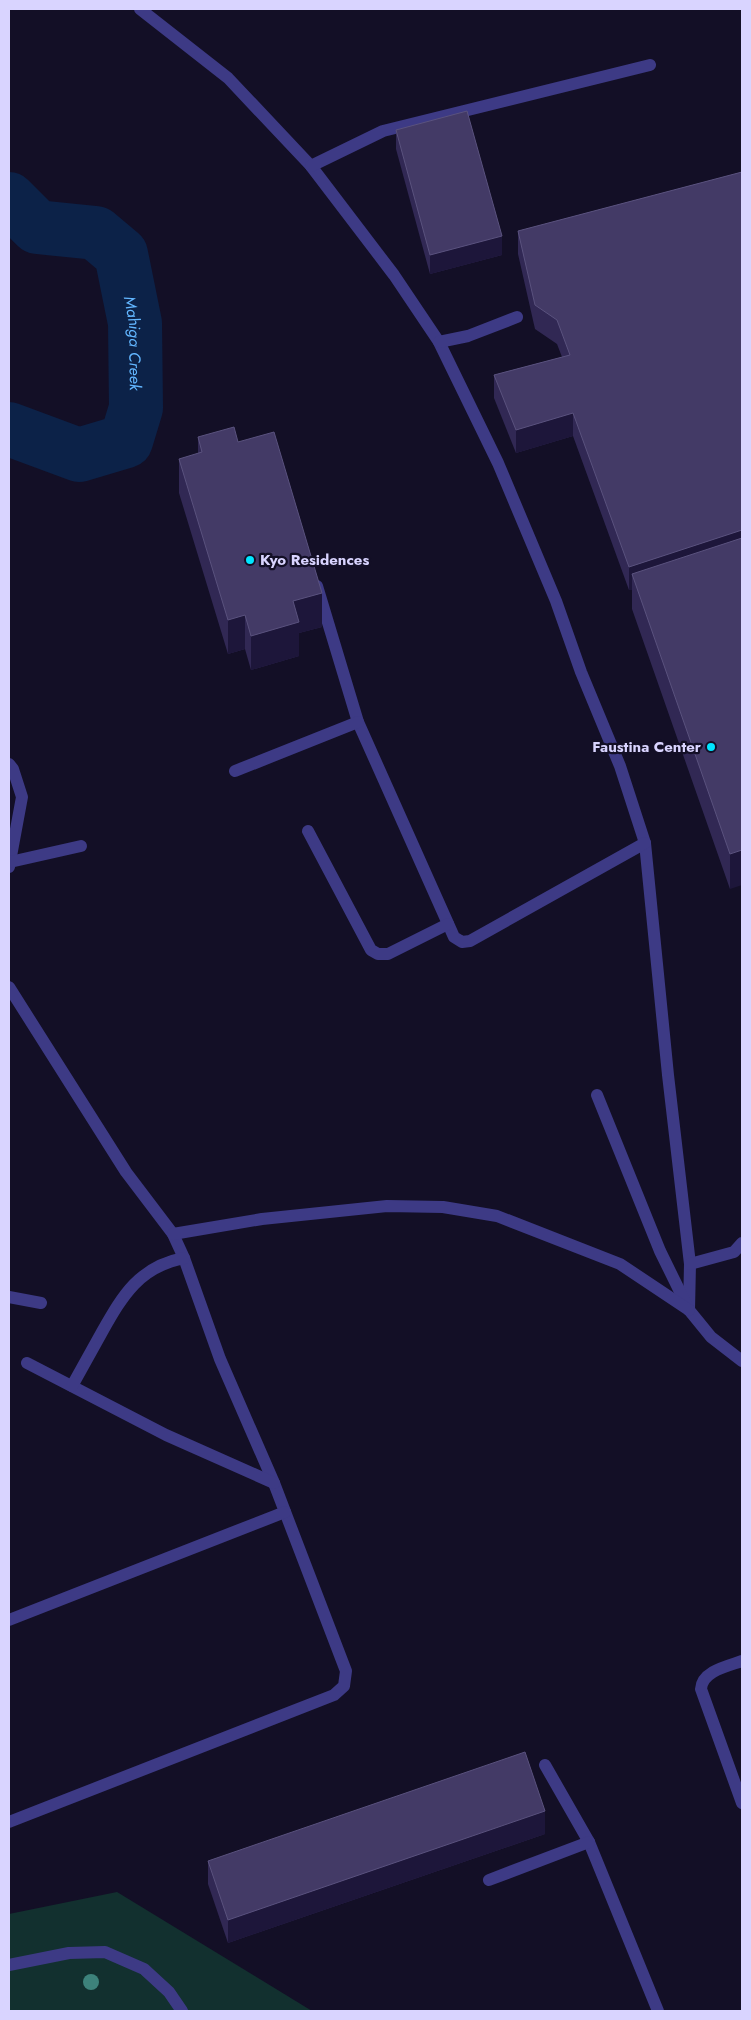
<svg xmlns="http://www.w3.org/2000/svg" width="751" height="2020" font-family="Jost,sans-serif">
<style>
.green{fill:#12302f}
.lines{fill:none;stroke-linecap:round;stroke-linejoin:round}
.river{stroke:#0c2248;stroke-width:54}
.minor{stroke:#3d3a85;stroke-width:12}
.tree{fill:#3d827b}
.wall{fill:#312854}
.shaded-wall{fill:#1d163a}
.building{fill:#433a66;stroke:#5a527e}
.poi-dot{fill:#00e5ff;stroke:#130f26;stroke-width:2}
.labels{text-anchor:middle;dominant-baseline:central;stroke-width:4.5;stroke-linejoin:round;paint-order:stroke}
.poi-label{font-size:15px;font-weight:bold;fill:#d9d4ff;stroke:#130f26;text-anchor:start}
.water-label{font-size:16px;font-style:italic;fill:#62b6ff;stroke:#130f26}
</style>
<rect width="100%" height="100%" fill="#130f26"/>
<polygon class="green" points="117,1892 312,2011 9,2011 9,1914"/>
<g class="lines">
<path class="river" id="s1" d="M9 199 37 227 96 233 121 254 135 323 136 408 126 441 79 455 9 429"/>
<g class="minor">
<polyline points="140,9 228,78 311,166 394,275 439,342 498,463 556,601 581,672 620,766 645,843 668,1075 690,1264 689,1310"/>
<polyline points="311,166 383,131 650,65"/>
<polyline points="439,342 468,336 517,317"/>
<polyline points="317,586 358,722 454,937 462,942 470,941 645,843"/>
<polyline points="9,764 13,769 22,797 9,867"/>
<polyline points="235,771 358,722"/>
<polyline points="308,831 371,950 378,954 388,954 448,924"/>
<polyline points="10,862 81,846"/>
<polyline points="9,987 126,1172 173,1234 184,1258 220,1359 274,1483 346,1671 344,1686 334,1695 9,1822"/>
<polyline points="597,1095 660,1251 689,1310 711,1337 742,1361"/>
<polyline points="173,1234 262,1219 387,1206 443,1207 497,1216 620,1264 689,1310"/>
<polyline points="690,1264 734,1252 742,1243"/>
<polyline points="9,1297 41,1303"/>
<polyline points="27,1363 166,1435 274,1483"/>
<path d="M72 1386C82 1368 92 1350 102 1332 123 1295 139 1267 184 1258"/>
<polyline points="9,1620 285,1512"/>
<path d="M742 1661C728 1666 702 1671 701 1689L742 1803"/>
<polyline points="545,1765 589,1842 658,2011"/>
<polyline points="489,1880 589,1842"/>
<polyline points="9,1965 69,1953 105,1952 144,1969 169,1992 182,2011"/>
</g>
</g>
<circle class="tree" cx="91" cy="1982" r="8"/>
<g class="wall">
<polygon points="396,130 502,255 430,274 396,149"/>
<polygon points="742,172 730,889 632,609 632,590 629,590 573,436 516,453 494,398 494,375 562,357 557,344 535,329 518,254 518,231"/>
<polygon points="198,437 238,442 322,627 299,633 299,656 251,670 245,649 228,654 179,493 179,459 198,454"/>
<polygon points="545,1834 228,1943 208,1884 208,1861"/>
</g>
<g class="shaded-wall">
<polygon points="502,236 502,255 430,274 430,255"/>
<polygon points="573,413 573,436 516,453 516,430"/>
<polygon points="742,530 742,553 632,574 632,590 629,590 629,567"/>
<polygon points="322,593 322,627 299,633 299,656 251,670 251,636 293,601"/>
<polygon points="245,615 245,649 228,654 228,620"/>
<polygon points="742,850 742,885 730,889 730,854"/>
<polygon points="545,1811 545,1834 228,1943 228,1920"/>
</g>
<g class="building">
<polygon points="467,111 502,236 430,255 396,130"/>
<polygon points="742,172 742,530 629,567 573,413 516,430 494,375 570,355 557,320 535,305 518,231"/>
<polygon points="234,427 238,442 274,432 322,593 293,601 299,622 251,636 245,615 228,620 179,459 202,452 198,437"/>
<polygon points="742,538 742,850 730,854 632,574"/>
<polygon points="525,1752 545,1811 228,1920 208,1861"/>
</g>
<g class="poi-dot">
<circle cx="250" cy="560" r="5"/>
<circle cx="711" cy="747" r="5"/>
</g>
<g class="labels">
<g class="poi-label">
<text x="260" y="560">Kyo Residences</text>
<text x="701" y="747" text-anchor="end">Faustina Center</text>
</g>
<g class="water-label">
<text stroke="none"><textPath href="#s1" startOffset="222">Mahiga Creek</textPath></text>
</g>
</g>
<rect width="751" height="2020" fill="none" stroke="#d9d4ff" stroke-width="20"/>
</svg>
